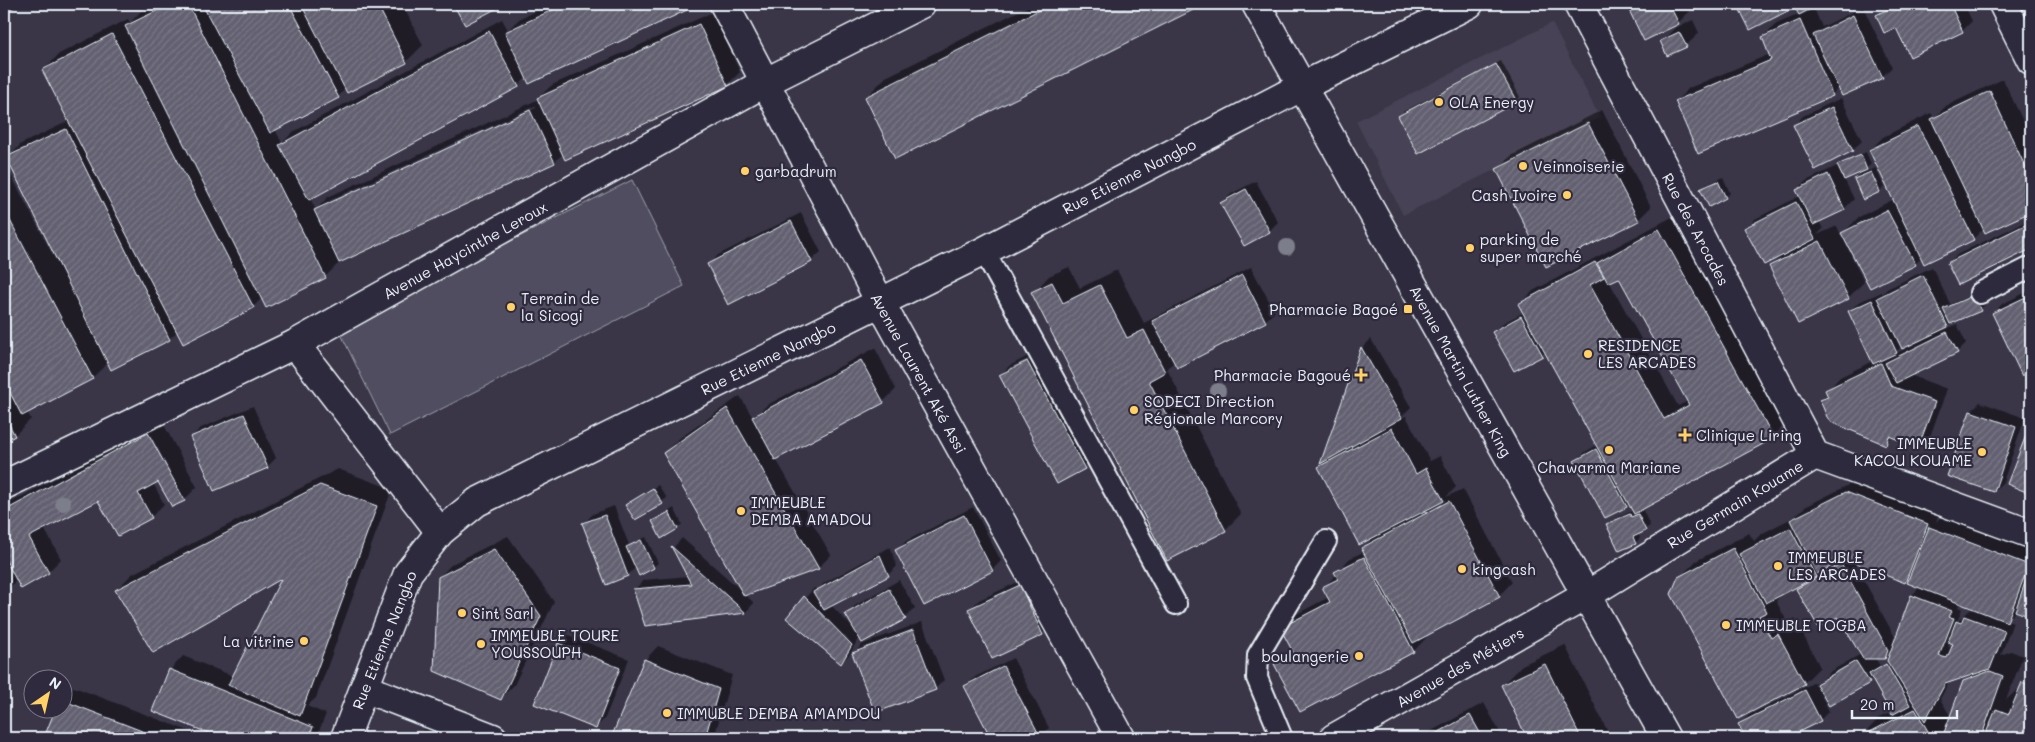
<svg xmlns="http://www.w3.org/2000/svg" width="2035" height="742" font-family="Mali,sans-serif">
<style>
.built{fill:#464354}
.pitch{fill:#504e5f;stroke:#9ca0ac}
.shadow{fill:#0007;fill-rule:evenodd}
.building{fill:url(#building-hatch);stroke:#e8f1f8}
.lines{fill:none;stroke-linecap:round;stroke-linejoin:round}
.lane-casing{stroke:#e8f1f8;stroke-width:24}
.street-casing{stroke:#e8f1f8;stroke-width:31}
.secondary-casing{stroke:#e8f1f8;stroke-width:31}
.lane{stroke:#2f2a3d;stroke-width:20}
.street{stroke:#2f2a3d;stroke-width:28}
.secondary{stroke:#2f2a3d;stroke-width:28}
.tree{fill:#7d7e8b}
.poi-dot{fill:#ffd166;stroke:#2f2a3d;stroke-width:2}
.labels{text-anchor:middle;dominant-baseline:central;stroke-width:4.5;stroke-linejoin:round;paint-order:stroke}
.poi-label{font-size:15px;fill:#e8f1f8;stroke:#2f2a3d;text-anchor:start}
.street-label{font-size:15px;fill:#e8f1f8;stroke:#2f2a3d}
</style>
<defs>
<pattern id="building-hatch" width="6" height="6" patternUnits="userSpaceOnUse" patternTransform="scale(1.25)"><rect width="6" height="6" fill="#636171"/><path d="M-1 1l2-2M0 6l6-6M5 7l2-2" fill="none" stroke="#797886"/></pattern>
</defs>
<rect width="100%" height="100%" fill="#3a3648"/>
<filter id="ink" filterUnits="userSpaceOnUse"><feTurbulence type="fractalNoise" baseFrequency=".02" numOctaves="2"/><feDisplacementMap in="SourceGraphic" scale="10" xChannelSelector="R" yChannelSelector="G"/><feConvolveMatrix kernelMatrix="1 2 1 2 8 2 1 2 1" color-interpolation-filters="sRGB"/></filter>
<g filter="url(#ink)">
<polygon class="built" points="1552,23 1600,118 1403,215 1356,121"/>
<polygon class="pitch" points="632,180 684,286 390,435 338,328"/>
<g class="shadow">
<path d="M156 4H402L423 45 406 62 347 91 346 88 338 97 275 129 282 143 293 132 502 19 508 30 519 19 552 4H692L686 9 527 77 518 86 310 198 316 210 328 197 539 99 538 98 552 85 713 12 740 72 727 85 564 153 554 162 342 260 325 277 262 298 253 307 178 331 169 339 109 362 92 378 27 412 31 419 15 435 4 441V162L64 276 66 275 8 158 21 144 69 121 43 71 59 54 128 19 130 23 142 10ZM535 106 536 108 329 204V201Z"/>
<polygon points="1033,4 1203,4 896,157 866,97 886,77"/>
<polygon points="1628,4 1688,4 1691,10 1678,23 1645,39"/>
<polygon points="1738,4 1818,4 1813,6 1822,27 1863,7 1892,67 1882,77 1839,87 1832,95 1676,101 1689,88 1770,54 1763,37 1776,24 1800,14 1795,5 1750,28"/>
<polygon points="1886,4 1964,4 1972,21 1963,30 1911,55 1897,26 1877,16 1887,6"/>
<polygon points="1693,20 1699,33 1686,46 1662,41 1675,28"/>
<polygon points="1501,61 1520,97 1516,101 1400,116 1404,111"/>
<polygon points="2003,79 2031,138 2031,210 1985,231 1984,228 1973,239 1922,257 1915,264 1846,239 1844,240 1864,282 1848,298 1771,266 1782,255 1746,228 1755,219 1800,196 1797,190 1806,181 1866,152 1871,164 1866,169 1844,179 1854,199 1844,209 1819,221 1823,229 1817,235 1837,226 1841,235 1859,217 1894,199 1870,150 1883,137 1931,113 1934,118 1946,106"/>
<polygon points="1841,98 1862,141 1853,150 1815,168 1794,126 1803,116"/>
<polygon points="1602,110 1651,207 1638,220 1498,169 1511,156"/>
<polygon points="1876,168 1884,187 1880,191 1864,198 1856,179 1860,174"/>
<polygon points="1723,177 1730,193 1726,197 1709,205 1702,189 1706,185"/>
<polygon points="1256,181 1278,222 1269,231 1222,203 1231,194"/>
<polygon points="801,213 821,252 811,261 709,265 718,255"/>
<path d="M1672 217 1786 423 1773 437 1642 508 1650 526 1638 533 1640 538 1635 543 1608 525 1612 520 1634 510 1630 503 1606 517 1576 461 1585 452 1597 445 1546 351 1542 355 1494 332 1503 323 1524 312 1520 304 1533 291ZM1619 276 1688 401 1678 406 1609 281Z"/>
<polygon points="2031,219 2031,248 1958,283 1948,263 1958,254"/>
<polygon points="1069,267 1080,288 1117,270 1144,323 1251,267 1275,312 1265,321 1175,361 1167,369 1241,514 1225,530 1033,293 1049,276"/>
<path d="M1932 267 1950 304 1979 292 1985 305 1980 309 1951 323 1944 330 1957 324 1966 343 1957 352 1910 375 1947 389 1931 434 1918 447 1893 436 1886 443 1821 400 1828 393 1827 391 1840 377 1873 361 1849 311 1859 302 1882 292V294L1887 289ZM1922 338 1923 340 1893 355 1902 346Z"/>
<polygon points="2031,290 2031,370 2022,374 1993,314 2002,304"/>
<polygon points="1371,339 1411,407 1400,418 1406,416 1430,461 1440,456 1456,487 1446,497 1463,489 1512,582 1499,596 1425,635 1427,637 1414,651 1300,710 1276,665 1293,649 1281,628 1295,615 1329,597 1324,588 1349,559 1365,551 1363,548 1376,535 1319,467 1327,459 1322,461 1363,347"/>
<polygon points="875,348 896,389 883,402 776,459 831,555 818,568 745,594 754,603 746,612 646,625 635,589 644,580 689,576 674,547 682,538 743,592 664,453 677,440 740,396 753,418 767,405"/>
<path d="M1036 352 1093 458 1084 468 1000 376 1009 366ZM1032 357 1033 359 1009 371V368Z"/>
<polygon points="1980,402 2025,418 2003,482 1994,491 1971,411"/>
<polygon points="253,406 276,458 267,467 191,437 201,428"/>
<polygon points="162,421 197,487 184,500 159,480 153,483 164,504 151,517 99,499 44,528 61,559 48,572 17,580 4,592 4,506 145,430 167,471 170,471 147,429"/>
<polygon points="2031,426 2031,493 2008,483"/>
<polygon points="338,469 392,489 316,698 307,706 326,714 316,738 224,738 154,710 170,670 183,656 233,676 284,576 116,590 132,574"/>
<path d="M1860 479 1940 511 1936 522 1946 511 2031 544V616L2017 610 2007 620 2013 622 2001 655 2011 651 2023 656 2006 700 2017 690 2020 691 2023 683 2031 675V738H1846L1862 730 1864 734 1879 718 1892 712 1873 678 1869 682 1820 693 1829 711 1820 720 1784 738H1747L1740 724 1749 715 1815 682 1816 686 1831 671 1861 654 1839 615 1797 589 1804 583 1782 594 1776 601 1788 623 1795 619 1820 667 1804 683 1680 577 1696 561 1749 533 1754 541 1761 534 1794 517 1805 507ZM1854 562 1904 581 1912 573 1920 587 1912 595 1896 639ZM1960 602 1973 607 1957 622 1962 609 1958 607ZM1950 641 1954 643 1952 648 1948 647ZM1892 650 1889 662 1881 667 1875 658 1885 657ZM1973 674 1964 682 1951 717 1940 699 1950 681Z"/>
<polygon points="658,485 667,498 635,519 627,505"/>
<polygon points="614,506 629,545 646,537 658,563 653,567 636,567 628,575 583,524 593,514"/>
<polygon points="973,507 1001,561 992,570 897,551 906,541"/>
<polygon points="674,508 682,524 678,528 653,521"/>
<polygon points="508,536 554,602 514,685 501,698 439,577 452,564"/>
<polygon points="890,547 897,566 888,575 831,605 853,628 846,614 856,605 899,580 915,608 905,618 862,642 859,637 850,654 841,663 788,618 814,588 817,590 824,583"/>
<polygon points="1029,577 1052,625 1042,634 970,609 979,600"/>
<polygon points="922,622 944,680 935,689 854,653 863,644"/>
<polygon points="568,635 629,659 605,718 596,728 559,644"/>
<polygon points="1565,645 1611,738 1529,738 1502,685 1522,665"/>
<polygon points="658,646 732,675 714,738 613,738 645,660"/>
<polygon points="1013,658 1049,728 1038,738 992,738 965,687 975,677"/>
<polygon points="74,687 207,738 57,738 47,734 57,710 62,710 62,698"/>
<polygon points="4,698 9,700 4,713"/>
<polygon points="1484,703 1503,738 1418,738"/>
<polygon points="440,723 481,738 422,738 433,734 432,732 416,738 410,738 416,733"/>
<polygon points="1820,731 1824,738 1805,738"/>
</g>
<g class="building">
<polygon points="4,4 20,4 4,12"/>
<polygon points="171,4 188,4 326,278 266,308 125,26"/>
<polygon points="202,4 289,4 339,98 270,133"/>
<polygon points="301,4 377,4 407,63 347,93"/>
<polygon points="453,4 505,4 465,25"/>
<polygon points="565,4 684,4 687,10 529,84 505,32"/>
<polygon points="1051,4 1205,4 895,159 865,97"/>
<polygon points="1626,4 1669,4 1679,24 1644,41"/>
<polygon points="1737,4 1789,4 1792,9 1750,30"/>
<polygon points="1793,4 1821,4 1799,15"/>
<polygon points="1885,4 1950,4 1963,32 1910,57 1896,28 1884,33 1876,15 1888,9"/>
<polygon points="1853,15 1883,78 1842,96 1813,35"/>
<polygon points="1800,20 1833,96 1698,154 1675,101 1771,60 1762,37"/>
<polygon points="699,24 728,86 565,160 537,98"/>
<polygon points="489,31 519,87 309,200 279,145"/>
<polygon points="1679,32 1687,47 1667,56 1660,41"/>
<polygon points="112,34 254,308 183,344 42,70"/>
<polygon points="1496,64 1517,102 1418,154 1398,116"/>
<polygon points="1990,91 2031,179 2031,212 1985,233 1931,119"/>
<polygon points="1832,107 1853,151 1815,170 1793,125"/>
<polygon points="530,110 555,163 339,263 314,210"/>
<polygon points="1588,123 1639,221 1546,267 1496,169"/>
<polygon points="1918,126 1974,240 1924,264 1869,150"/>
<polygon points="66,129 170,340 111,370 6,157"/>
<polygon points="1861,155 1867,170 1844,180 1837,165"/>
<polygon points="1871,172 1880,192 1863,200 1854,179"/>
<polygon points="1828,174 1845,210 1813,225 1796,190"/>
<polygon points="1718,181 1726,198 1709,207 1700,189"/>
<polygon points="1246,189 1270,232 1244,246 1220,203"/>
<polygon points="1796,202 1815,239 1764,265 1744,228"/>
<polygon points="4,209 93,379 22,416 4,381"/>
<polygon points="1887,210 1916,265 1870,288 1841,233"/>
<polygon points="791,221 812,262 728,305 707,264"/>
<polygon points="2031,222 2031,249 1958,285 1947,263"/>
<polygon points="1659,229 1774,438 1634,514 1518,304 1595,262 1604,277 1590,285 1664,419 1689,405 1619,278 1608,283 1597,263"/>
<polygon points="1820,241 1849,299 1798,324 1769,266"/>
<polygon points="1242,275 1266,322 1177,368 1152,321"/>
<polygon points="1923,275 1948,327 1902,349 1877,298"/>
<polygon points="1052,282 1063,303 1100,285 1127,338 1144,330 1165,372 1149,381 1226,531 1167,561 1031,292"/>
<polygon points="1974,295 1981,311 1950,324 1943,309"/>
<polygon points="2030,295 2031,371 2022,376 1992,313"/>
<polygon points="1872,300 1897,353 1873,364 1848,311"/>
<polygon points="1521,316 1543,356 1514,371 1492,332"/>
<polygon points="1947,332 1958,353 1896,383 1885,363"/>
<polygon points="1361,347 1402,418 1320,464"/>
<polygon points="861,360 884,403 775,460 752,417"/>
<polygon points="1027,361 1085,469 1057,484 999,375"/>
<polygon points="1881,363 1891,386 1935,402 1918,448 1889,436 1886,445 1831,422 1827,417 1820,400 1828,397 1825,390"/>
<polygon points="727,408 819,569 744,596 663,453"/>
<polygon points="1970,411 2016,427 1994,492 1947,476"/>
<polygon points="4,414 15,436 4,442"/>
<polygon points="244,414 268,468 214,491 190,437"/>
<polygon points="2030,425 2031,425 2031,494 2007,484"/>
<polygon points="1392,428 1416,474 1426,468 1444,501 1359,545 1318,467"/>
<polygon points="148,433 185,501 172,507 158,482 138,493 152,518 118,536 98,501 29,537 49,573 21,589 4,557 4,511"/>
<polygon points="1596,449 1627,507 1605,518 1574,461"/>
<polygon points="320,485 377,506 300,716 228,685 281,579 153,653 115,590"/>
<polygon points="653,488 663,504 635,520 625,505"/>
<polygon points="1846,492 1928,524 1905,583 1845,559 1817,574 1790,520"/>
<polygon points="1449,501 1500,597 1413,643 1361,548"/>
<polygon points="669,512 678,529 661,539 652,521"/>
<polygon points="1630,514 1631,517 1638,514 1646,531 1633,537 1636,544 1619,551 1606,524"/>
<polygon points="605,515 628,576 606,585 582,523"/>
<polygon points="964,515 993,571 924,606 895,550"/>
<polygon points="1929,527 2029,565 2007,622 1907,583"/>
<polygon points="1790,528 1816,577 1766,603 1739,554"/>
<polygon points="641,540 654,568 639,576 626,547"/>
<polygon points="671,546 746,613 645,626 633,589 691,584"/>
<polygon points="1733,548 1767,612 1759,616 1771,638 1778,634 1805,684 1738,719 1671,594 1678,577"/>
<polygon points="494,549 541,616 501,700 434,671 438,577"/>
<polygon points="880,555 889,576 824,610 813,592"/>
<polygon points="1364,557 1414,652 1300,712 1274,664 1294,654 1280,628 1330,602 1322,587 1338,579 1334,572"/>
<polygon points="1841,564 1888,650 1885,659 1863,659 1838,617 1819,628 1796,589"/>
<polygon points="2027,577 2031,579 2031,617 2015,611"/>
<polygon points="1020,585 1043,635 992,659 968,609"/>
<polygon points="889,589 906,619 862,643 845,614"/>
<polygon points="1911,595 1952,611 1949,617 1954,618 1939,656 1947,658 1953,644 1948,642 1956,621 1961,623 1964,616 2005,631 1990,669 1945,684 1925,721 1887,661"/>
<polygon points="804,596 852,645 841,664 786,618"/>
<polygon points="913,630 936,690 875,713 852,653"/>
<polygon points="558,643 620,668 596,729 534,704"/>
<polygon points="644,659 719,689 705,738 611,738"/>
<polygon points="1856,661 1870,683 1829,706 1816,684"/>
<polygon points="1545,664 1581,738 1527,738 1501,685"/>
<polygon points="1886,664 1910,705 1892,715 1869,674"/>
<polygon points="1003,666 1041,738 991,738 964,686"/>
<polygon points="169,669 313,727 309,738 221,738 152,711"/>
<polygon points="1990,671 2003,676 1981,738 1942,738 1963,681"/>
<polygon points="2022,682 2031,686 2031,738 1984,738 1996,709 2009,714"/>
<polygon points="1805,690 1821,721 1786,738 1746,738 1738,724"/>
<polygon points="62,700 160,738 53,738 45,735 55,710 62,710"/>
<polygon points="1915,709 1932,738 1858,738"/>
<polygon points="1470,715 1483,738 1428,738"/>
</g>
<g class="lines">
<g class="lane-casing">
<g id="lane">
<polyline points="984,251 1176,604"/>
<polyline points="1980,293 2031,267"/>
<polyline points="1282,738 1257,678 1258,655 1326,541"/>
</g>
</g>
<g class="street-casing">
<g id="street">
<polyline points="1578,4 1815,455 2031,534"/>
<polyline points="2003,4 2031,60"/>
<polyline points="295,344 440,532"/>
<polyline points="4,485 295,344 764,83 921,4"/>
<polyline points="364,688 493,738"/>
<polyline points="345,738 408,573 440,532 477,502 984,251 1303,86"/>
</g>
</g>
<g class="secondary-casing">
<g id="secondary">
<polyline points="724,4 880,302 1121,738"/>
<polyline points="1256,4 1666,738"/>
<polyline points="1303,86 1469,4"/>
<polyline points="1334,738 1587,595 1815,455"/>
</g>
</g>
<use href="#lane" class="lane"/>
<use href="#street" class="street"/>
<use href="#secondary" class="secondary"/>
</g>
<g class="tree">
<circle cx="1287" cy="247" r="8"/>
<circle cx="1218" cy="391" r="8"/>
<circle cx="63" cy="503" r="8"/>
</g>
</g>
<g class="poi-dot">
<circle cx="1439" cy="102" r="5"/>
<circle cx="1523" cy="166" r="5"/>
<circle cx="745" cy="171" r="5"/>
<circle cx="1567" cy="195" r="5"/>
<circle cx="1470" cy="248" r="5"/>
<circle cx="511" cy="307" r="5"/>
<rect x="1403" y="304" width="10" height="10" rx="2.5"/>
<circle cx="1588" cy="354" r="5"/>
<path d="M1358.5 367.5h5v5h5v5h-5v5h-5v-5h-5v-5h5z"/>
<circle cx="1134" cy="410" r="5"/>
<path d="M1682.5 427.5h5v5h5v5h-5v5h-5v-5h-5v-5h5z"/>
<circle cx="1609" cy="450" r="5"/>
<circle cx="1982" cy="452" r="5"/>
<circle cx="741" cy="511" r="5"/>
<circle cx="1778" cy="566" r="5"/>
<circle cx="1462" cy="569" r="5"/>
<circle cx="462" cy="613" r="5"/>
<circle cx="1726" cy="625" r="5"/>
<circle cx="304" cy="641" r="5"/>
<circle cx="481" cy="644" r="5"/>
<circle cx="1359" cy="656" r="5"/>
<circle cx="667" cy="713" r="5"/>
</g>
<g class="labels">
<g class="poi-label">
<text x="1449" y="102">OLA Energy</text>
<text x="1533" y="166">Veinnoiserie</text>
<text x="755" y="171">garbadrum</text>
<text x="1557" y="195" text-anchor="end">Cash Ivoire</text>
<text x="1480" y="239">parking de<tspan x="1480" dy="17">super marché</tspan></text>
<text x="521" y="298">Terrain de<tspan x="521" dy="17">la Sicogi</tspan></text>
<text x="1398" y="309" text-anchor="end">Pharmacie Bagoé</text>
<text x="1598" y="345">RESIDENCE<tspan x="1598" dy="17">LES ARCADES</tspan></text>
<text x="1351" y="375" text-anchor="end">Pharmacie Bagoué</text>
<text x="1144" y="401">SODECI Direction<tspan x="1144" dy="17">Régionale Marcory</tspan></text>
<text x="1696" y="435">Clinique Liring</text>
<text x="1972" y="443" text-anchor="end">IMMEUBLE<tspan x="1972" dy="17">KACOU KOUAME</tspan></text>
<text x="1609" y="467" text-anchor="middle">Chawarma Mariane</text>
<text x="751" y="502">IMMEUBLE<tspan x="751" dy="17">DEMBA AMADOU</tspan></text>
<text x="1788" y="557">IMMEUBLE<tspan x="1788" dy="17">LES ARCADES</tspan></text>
<text x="1472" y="569">kingcash</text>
<text x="472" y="613">Sint Sarl</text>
<text x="1736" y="625">IMMEUBLE TOGBA</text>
<text x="491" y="635">IMMEUBLE TOURE<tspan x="491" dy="17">YOUSSOUPH</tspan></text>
<text x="294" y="641" text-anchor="end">La vitrine</text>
<text x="1349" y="656" text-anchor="end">boulangerie</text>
<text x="677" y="713">IMMUBLE DEMBA AMAMDOU</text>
</g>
<g class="street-label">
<text transform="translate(1129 176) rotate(-27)">Rue Etienne Nangbo</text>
<text transform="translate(1696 229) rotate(62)">Rue des Arcades</text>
<text transform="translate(465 250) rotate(-29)">Avenue Haycinthe Leroux</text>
<text transform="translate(768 358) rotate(-26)">Rue Etienne Nangbo</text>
<text transform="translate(1461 371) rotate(61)">Avenue Martin Luther King</text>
<text transform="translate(919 373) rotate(61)">Avenue Laurent Aké Assi</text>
<text transform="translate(1735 504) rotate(-31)">Rue Germain Kouame</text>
<text transform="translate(384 640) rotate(-68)">Rue Etienne Nangbo</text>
<text transform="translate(1460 667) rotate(-30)">Avenue des Métiers</text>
</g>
</g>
<rect width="2035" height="742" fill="none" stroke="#2f2a3d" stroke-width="20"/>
<rect x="10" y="10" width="2015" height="722" fill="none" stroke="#e8f1f8" stroke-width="2" filter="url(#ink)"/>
<g transform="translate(48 694) rotate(34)"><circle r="24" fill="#2f2a3d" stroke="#797a88"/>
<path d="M0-4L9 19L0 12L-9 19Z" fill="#ffd166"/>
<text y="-8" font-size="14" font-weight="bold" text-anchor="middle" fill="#e8f1f8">N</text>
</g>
<path d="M1852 710v8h105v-8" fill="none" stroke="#e8f1f8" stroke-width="2.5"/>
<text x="1860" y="710" font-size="15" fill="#e8f1f8" stroke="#2f2a3d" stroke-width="4" paint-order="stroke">20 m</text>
</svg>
